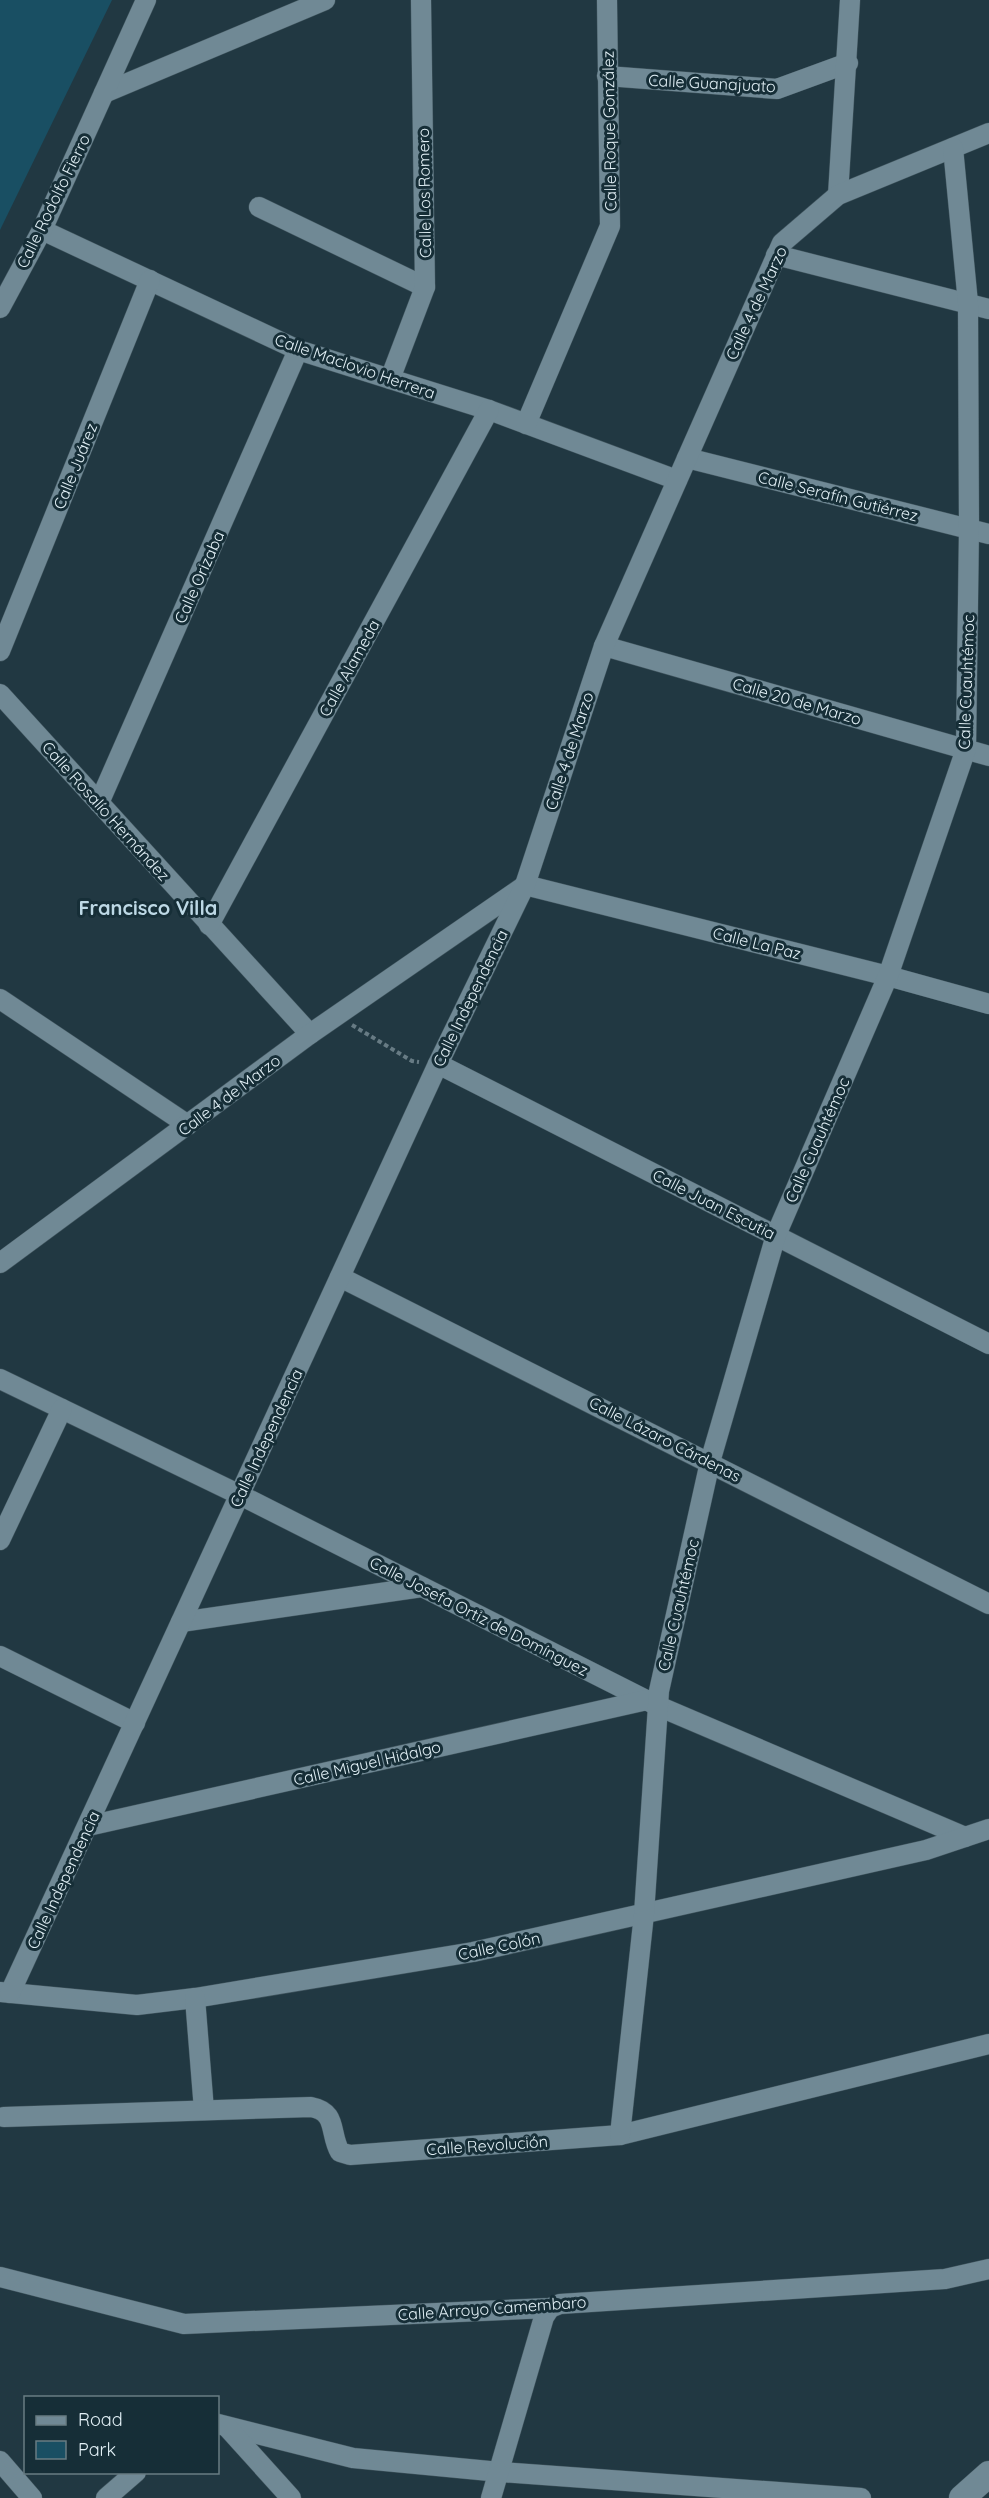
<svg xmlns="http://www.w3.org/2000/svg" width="989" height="2498" font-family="Quicksand,sans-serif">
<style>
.green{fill:#194f63}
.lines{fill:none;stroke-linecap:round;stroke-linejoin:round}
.minor-casing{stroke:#40555e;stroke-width:21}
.tertiary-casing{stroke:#40555e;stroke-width:27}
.path{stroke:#677b84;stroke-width:4;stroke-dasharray:4.5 3;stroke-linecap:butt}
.minor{stroke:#708995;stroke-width:20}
.tertiary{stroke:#708995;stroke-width:26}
.labels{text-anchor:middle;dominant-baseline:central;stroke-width:6;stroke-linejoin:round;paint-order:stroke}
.street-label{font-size:16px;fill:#e2f0f6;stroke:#162e37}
.quarter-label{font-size:20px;font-weight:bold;fill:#bdd8e5;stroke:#162e37}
</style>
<rect width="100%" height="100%" fill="#213842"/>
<polygon class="green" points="0,0 112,0 0,230"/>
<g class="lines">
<g class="minor-casing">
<g id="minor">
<polyline points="607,76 777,89 848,63"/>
<polyline points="104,93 325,0"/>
<polyline points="838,195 850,0"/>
<polyline points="259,207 425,287"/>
<polyline points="42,230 298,350 489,410 677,480"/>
<polyline points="776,255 989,309"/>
<polyline points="0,308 42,230 146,0"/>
<polyline points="390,379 425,287 421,0"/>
<polyline points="526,424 610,226 607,0"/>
<polyline points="687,458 989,534"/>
<polyline points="604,646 989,756"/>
<polyline points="0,651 150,280"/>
<polyline points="0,694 310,1034"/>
<polyline points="99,803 298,350"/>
<polyline points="525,885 888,976 989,1004"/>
<polyline points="209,925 489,410"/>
<polyline points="0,999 188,1125"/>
<polyline points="438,1064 989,1344"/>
<polyline points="0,1263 310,1034 523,887"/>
<polyline points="340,1277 989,1604"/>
<polyline points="0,1379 240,1495 658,1706 965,1837"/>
<polyline points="0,1540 62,1409"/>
<polyline points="181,1622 422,1587"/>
<polyline points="0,1656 135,1723"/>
<polyline points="88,1826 647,1700"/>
<polyline points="0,1992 137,2005 195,1998 473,1952 926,1850 989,1829"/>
<polyline points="10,1993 438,1064 525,885 604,646 782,243 838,195 989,133"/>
<polyline points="195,1998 204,2110"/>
<path d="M4 2117 311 2107C338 2112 329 2133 340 2152L350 2155 620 2135 989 2044"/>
<polyline points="620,2135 644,1914 659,1691 710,1462 776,1235 888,976 966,749 969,529 968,303 953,148"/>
<polyline points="0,2277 184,2324 550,2308 560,2304 945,2279 989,2269"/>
<polyline points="218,2424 353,2458 500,2472 861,2498"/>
<polyline points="227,2427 291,2498"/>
<polyline points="0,2461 32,2498"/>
<polyline points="106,2498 136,2472"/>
<polyline points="491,2498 544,2317 550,2308"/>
</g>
</g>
<g class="tertiary-casing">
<polyline id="tertiary" points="962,2498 989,2474"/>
</g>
<polyline class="path" points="352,1025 412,1061 419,1062"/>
<use href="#minor" class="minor"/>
<use href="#tertiary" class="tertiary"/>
</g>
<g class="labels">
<g class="street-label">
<text transform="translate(712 83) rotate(3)">Calle Guanajuato</text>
<text transform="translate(609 131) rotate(-91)">Calle Roque González</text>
<text transform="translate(424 193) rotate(-91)">Calle Los Romero</text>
<text transform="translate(53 201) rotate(-64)">Calle Rodolfo Fierro</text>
<text transform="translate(756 303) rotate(-65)">Calle 4 de Marzo</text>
<text transform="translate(355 366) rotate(19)">Calle Maclovio Herrera</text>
<text transform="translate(75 466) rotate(-68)">Calle Juárez</text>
<text transform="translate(838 496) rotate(14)">Calle Serafín Gutiérrez</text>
<text transform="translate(199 577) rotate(-66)">Calle Orizaba</text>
<text transform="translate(349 668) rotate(-61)">Calle Alameda</text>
<text transform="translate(966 682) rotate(-88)">Calle Cuauhtémoc</text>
<text transform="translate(797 701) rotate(16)">Calle 20 de Marzo</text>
<text transform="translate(569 751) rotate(-72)">Calle 4 de Marzo</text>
<text transform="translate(106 811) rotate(48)">Calle Rosalío Hernández</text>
<text transform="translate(757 943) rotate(14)">Calle La Paz</text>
<text transform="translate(470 998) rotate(-64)">Calle Independencia</text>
<text transform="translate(229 1095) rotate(-37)">Calle 4 de Marzo</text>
<text transform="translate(817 1140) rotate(-66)">Calle Cuauhtémoc</text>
<text transform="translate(714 1204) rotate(27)">Calle Juan Escutia</text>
<text transform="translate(266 1438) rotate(-65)">Calle Independencia</text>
<text transform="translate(665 1439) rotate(27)">Calle Lázaro Cárdenas</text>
<text transform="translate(678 1605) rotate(-77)">Calle Cuauhtémoc</text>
<text transform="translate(479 1616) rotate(27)">Calle Josefa Ortiz de Domínguez</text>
<text transform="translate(367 1763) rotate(-13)">Calle Miguel Hidalgo</text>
<text transform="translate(63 1880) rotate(-65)">Calle Independencia</text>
<text transform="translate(499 1946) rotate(-12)">Calle Colón</text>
<text transform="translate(487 2145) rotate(-4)">Calle Revolución</text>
<text transform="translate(492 2308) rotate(-4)">Calle Arroyo Camembaro</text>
</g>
<g class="quarter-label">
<text x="148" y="907">Francisco Villa</text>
</g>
</g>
<rect x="24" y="2396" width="195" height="78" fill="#162e37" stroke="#687c83" stroke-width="1.5"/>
<rect x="36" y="2416" width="30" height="9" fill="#708995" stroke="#687c83" stroke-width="1.5"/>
<text x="78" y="2426" font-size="18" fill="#e2f0f6">Road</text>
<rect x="36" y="2441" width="30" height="18" fill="#194f63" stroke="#687c83" stroke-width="1.5"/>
<text x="78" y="2456" font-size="18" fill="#e2f0f6">Park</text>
</svg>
